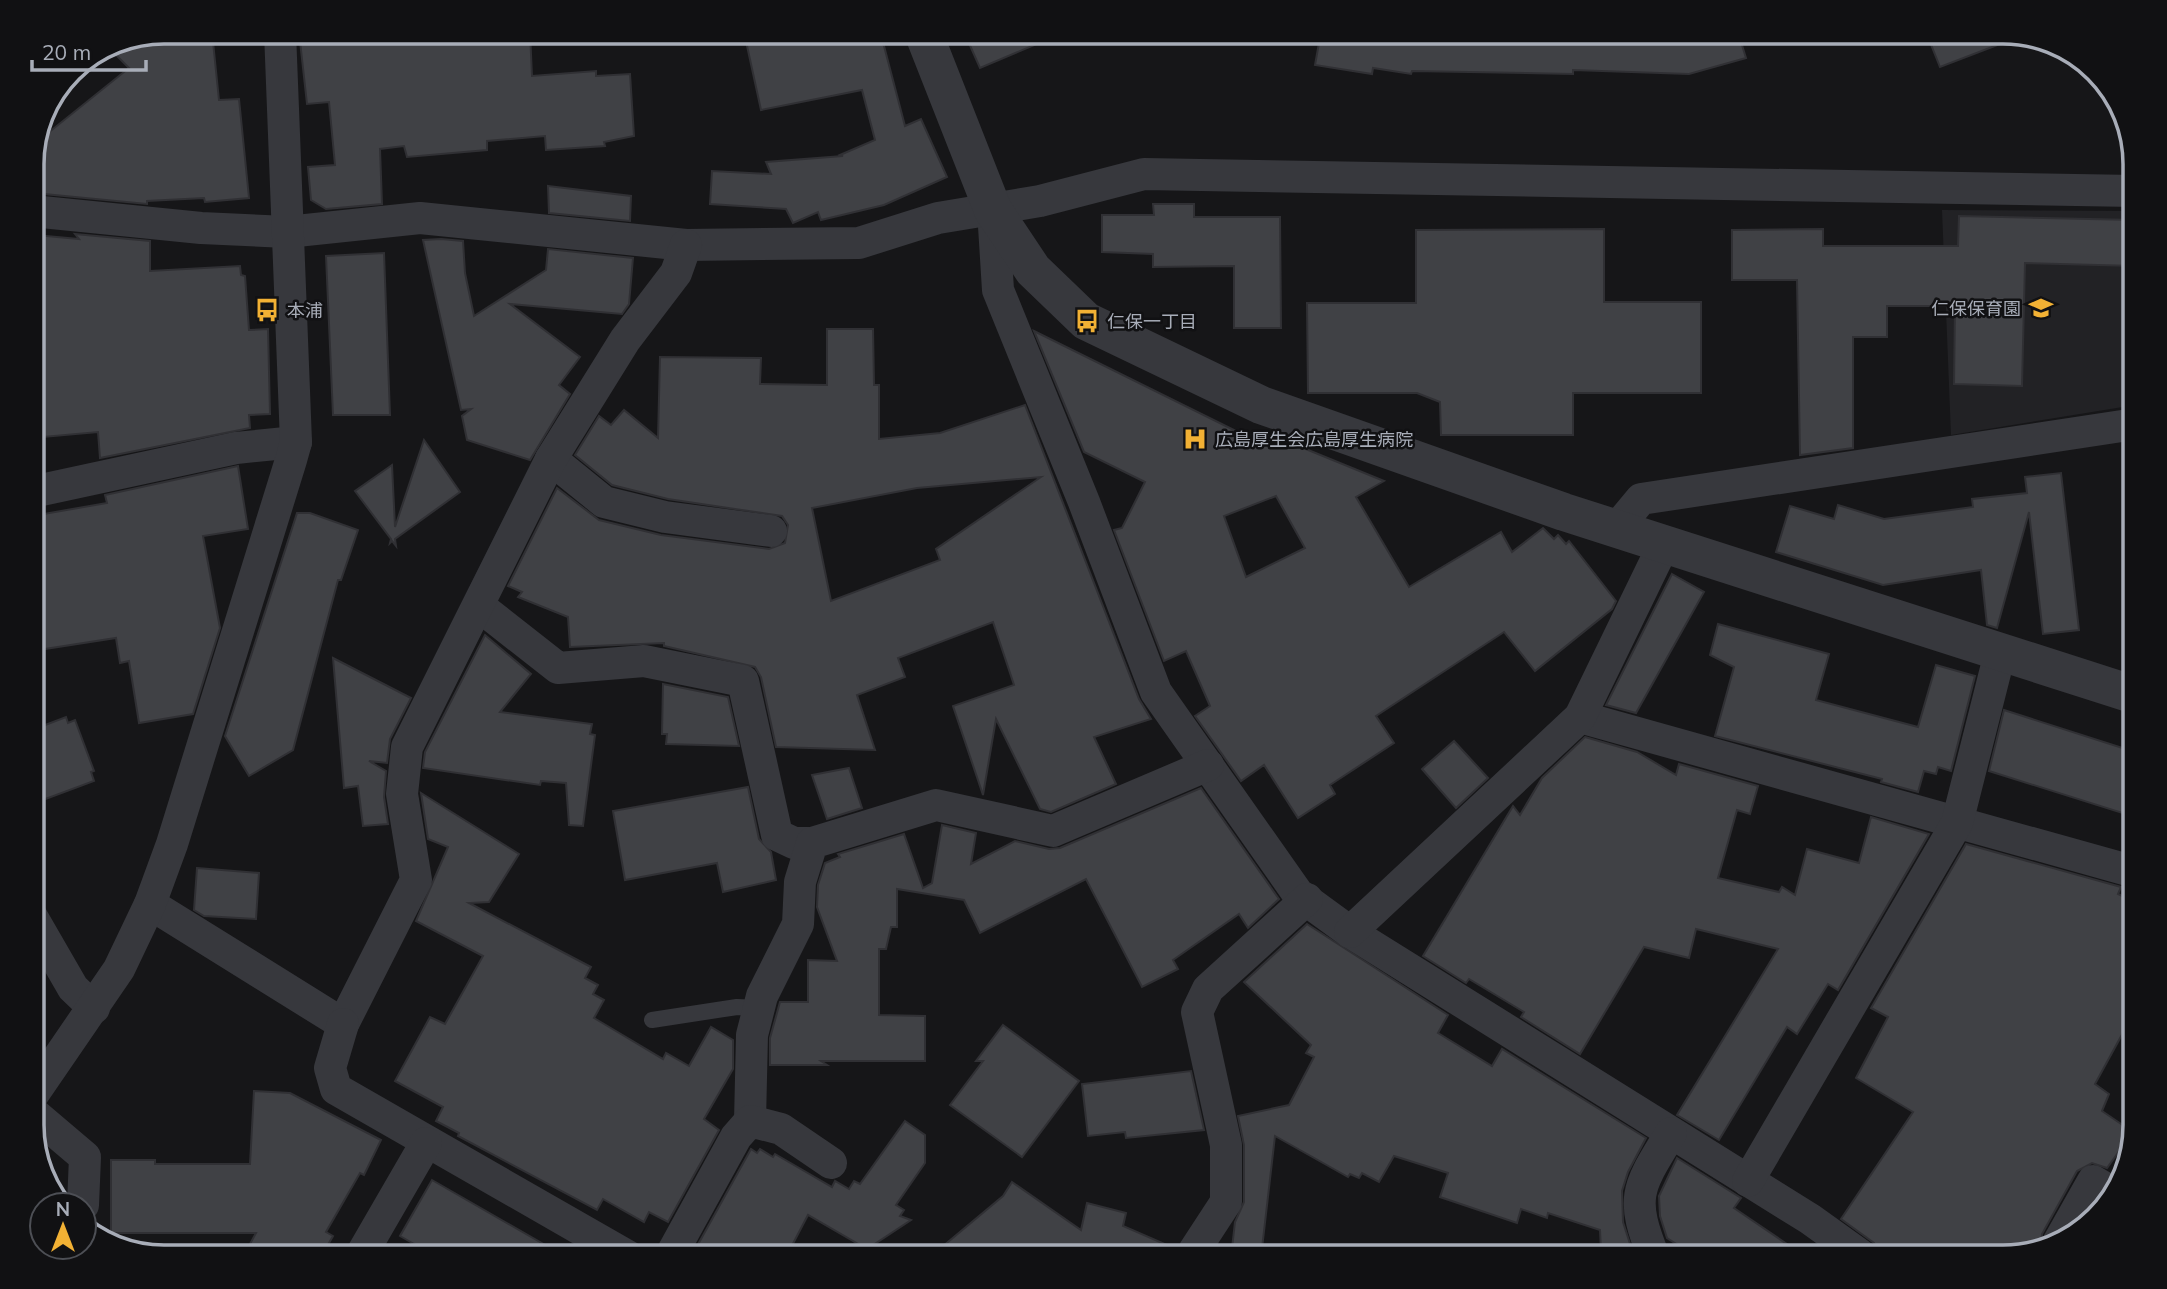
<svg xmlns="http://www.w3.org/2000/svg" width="2167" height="1289" font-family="Mulish,'Noto Sans JP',sans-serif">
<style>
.built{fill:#222225}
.building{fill:#404145;stroke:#303034;stroke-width:2;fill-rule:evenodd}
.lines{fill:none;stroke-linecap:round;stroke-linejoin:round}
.service{stroke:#37383d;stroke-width:16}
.minor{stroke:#37383d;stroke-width:32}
.tertiary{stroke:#37383d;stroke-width:38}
.labels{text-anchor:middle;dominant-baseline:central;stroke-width:5;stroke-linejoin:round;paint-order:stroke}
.poi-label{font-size:18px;fill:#a8adb8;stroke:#111113;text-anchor:start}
.rim{fill:none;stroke:#a8adb8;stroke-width:3.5}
</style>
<rect width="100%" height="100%" fill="#161618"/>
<polygon class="built" points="1942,210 2135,211 2135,405 1951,435"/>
<g class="building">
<polygon points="164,32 212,32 219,100 239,99 249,198 205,202 204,198 147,201 147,204 44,194 32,178 32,156 38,141 129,68 107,46 114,41"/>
<polygon points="299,32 530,32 532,76 596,71 596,76 630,74 634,136 604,142 605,146 546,150 545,136 487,141 487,150 407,157 404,146 380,149 382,204 326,209 311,200 308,167 335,165 329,102 307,104"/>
<polygon points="744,32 870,32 876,35 884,46 905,126 921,119 947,177 884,205 821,220 818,212 793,223 786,209 710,204 712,171 771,174 766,162 843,156 840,155 875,140 862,90 761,110"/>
<polygon points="964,32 1065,32 980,68"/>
<polygon points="1321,32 1404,32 1442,37 1442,32 1670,37 1668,32 1738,32 1746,58 1689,74 1573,70 1573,74 1412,71 1411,74 1373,68 1372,74 1315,65"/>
<polygon points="1926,32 2003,32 2021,36 1940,67"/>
<polygon points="548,186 631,196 630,221 549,213"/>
<polygon points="1153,204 1194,204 1194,217 1280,217 1281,328 1234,328 1234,266 1153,267 1153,254 1102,252 1102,215 1154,215"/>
<polygon points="1959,216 2135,220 2135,266 2025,263 2022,386 1954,384 1955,306 1887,306 1887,337 1853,337 1853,448 1800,455 1797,280 1732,280 1732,230 1823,229 1823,246 1958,246"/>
<polygon points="1604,229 1604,302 1701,302 1701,393 1573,393 1573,435 1441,435 1440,402 1417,393 1308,393 1307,303 1416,303 1416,230"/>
<polygon points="75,234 150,241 150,271 240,266 241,275 245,276 249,330 268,329 270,414 249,415 250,428 100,458 98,432 32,438 32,297 36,235 79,239"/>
<polygon points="441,239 463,241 465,273 474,316 546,270 548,249 633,258 629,304 622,314 510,304 580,357 559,385 570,394 530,460 467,440 462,416 471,409 461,410 423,240"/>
<polygon points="384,253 390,415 333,415 326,256"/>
<path d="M827 329H873L874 385H879V439L940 433 1025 405 1139 699 1151 719 1094 737 1116 784 1051 812 1040 809 996 719 983 795 953 706 1014 685 993 622 898 658 905 677 857 695 875 750 776 747 761 677 755 667 664 646V643L570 647 568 617 518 597 522 592 508 586 557 488 599 520 661 535 769 549 785 543 788 525 782 516 668 499 612 485 575 455 599 416 611 425 624 410 658 438 660 357 761 358 760 384 827 385ZM1041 477 936 549 940 560 831 601 812 508 917 488Z"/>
<path d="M1034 331 1256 441 1264 432 1384 481 1356 497 1409 587 1501 532 1512 552 1543 528 1554 539 1558 535 1566 544 1569 541 1616 601 1612 609 1535 671 1504 632 1376 716 1394 743 1330 785 1335 794 1298 818 1264 765 1241 781 1195 716 1210 706 1186 651 1164 661 1114 530 1122 528 1145 482 1084 452ZM1276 496 1305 548 1246 577 1224 516Z"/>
<polygon points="424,440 460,492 395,539 396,546 392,541 390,543 391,539 355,491 392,465 395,527"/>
<polygon points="238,466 248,529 203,536 220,628 193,714 139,723 129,661 120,663 116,638 32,651 32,516 107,503 105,495"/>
<polygon points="2061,473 2079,630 2043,634 2029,512 1997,628 1987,625 1981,570 1883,585 1776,552 1790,506 1834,519 1838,505 1884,519 1973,507 1972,499 2027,493 2025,477"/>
<polygon points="297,513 310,513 358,530 341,580 338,580 293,750 249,776 225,736"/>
<polygon points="1672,574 1704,592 1636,713 1606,705"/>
<polygon points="1718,624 1829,654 1816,700 1918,727 1936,665 1975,676 1951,771 1938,767 1936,774 1924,771 1918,792 1881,782 1882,779 1715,736 1734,667 1710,655"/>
<polygon points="485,635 531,674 500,712 592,724 590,734 595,735 583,826 569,825 566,783 541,781 540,785 423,768 425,752"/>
<polygon points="333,658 411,698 390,739 387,763 369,761 386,771 384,797 388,824 363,826 358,786 344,788"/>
<polygon points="663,684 728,697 739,746 666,744 667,734 662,734"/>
<polygon points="2004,710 2135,752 2135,817 1989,771"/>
<polygon points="66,717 68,723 75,720 94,771 91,772 94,781 32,804 32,730"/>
<polygon points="1585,737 1637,752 1676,775 1679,764 1758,786 1750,814 1737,810 1718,878 1779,892 1782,887 1795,895 1807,849 1859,863 1871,817 1929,834 1838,990 1828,984 1797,1034 1787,1027 1719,1140 1677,1115 1778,949 1696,929 1689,958 1644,947 1580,1054 1521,1017 1524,1012 1469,979 1466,983 1423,956 1513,806 1520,815 1542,778"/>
<polygon points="1454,741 1488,778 1456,808 1422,769"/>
<polygon points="849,768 862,808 827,819 812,775"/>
<polygon points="748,787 759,839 771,852 776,880 723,892 717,863 625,880 613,811"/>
<polygon points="1201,788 1279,899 1248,928 1239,914 1173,960 1178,969 1142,987 1086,879 980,933 964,900 897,889 897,927 891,927 886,949 879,949 879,1015 925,1016 925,1061 821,1061 827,1065 770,1065 770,1038 780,1002 808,1002 808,960 837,961 817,907 818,885 825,863 840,857 838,854 904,834 923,888 932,883 942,825 976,833 971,864 1015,841 1049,849 1060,848"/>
<polygon points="421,793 519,854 489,902 469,903 591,967 585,978 598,985 593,994 604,1000 594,1018 663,1059 666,1053 689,1066 711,1027 733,1040 733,1069 704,1119 719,1130 668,1222 649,1212 644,1222 603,1199 597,1210 458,1136 459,1133 436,1121 443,1107 395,1081 430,1017 445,1024 483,956 416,921 448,847 428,839"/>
<polygon points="1966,844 2121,887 2118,894 2135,902 2135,1038 2124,1031 2095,1084 2109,1094 2102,1111 2127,1128 2125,1131 2130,1136 2107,1168 2092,1163 2077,1171 2042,1234 2041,1247 2004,1257 1881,1257 1874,1243 1841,1219 1913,1112 1856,1078 1888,1017 1871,1008"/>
<polygon points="197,868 259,873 256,919 204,916 194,910"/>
<polygon points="1307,924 1448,1015 1438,1033 1492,1066 1502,1049 1646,1138 1628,1172 1622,1191 1623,1222 1632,1250 1601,1251 1600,1230 1548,1213 1547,1218 1521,1209 1517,1223 1440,1197 1448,1173 1394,1156 1379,1182 1362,1173 1359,1178 1350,1174 1348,1177 1275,1136 1261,1257 1231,1257 1235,1222 1244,1202 1244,1145 1238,1116 1289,1105 1314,1057 1306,1053 1311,1045 1244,982"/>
<polygon points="1003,1025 1079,1081 1022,1157 950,1105 983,1061 976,1061"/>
<polygon points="1191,1071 1204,1130 1126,1138 1125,1132 1088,1136 1082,1084"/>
<polygon points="254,1091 290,1093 381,1140 364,1175 360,1173 326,1232 333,1236 321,1257 243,1257 256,1233 111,1233 111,1160 155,1160 155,1164 250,1164"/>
<polygon points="905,1121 925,1135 925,1163 896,1205 904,1210 900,1216 911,1220 867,1249 808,1215 786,1257 691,1257 751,1149 757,1153 760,1149 773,1157 775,1154 832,1187 835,1181 849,1189 854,1181 860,1184"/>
<polygon points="1677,1158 1741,1198 1734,1208 1806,1257 1697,1257 1667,1238 1660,1216 1659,1196"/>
<polygon points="432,1180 566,1257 437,1257 400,1236"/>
<polygon points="1012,1182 1081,1230 1087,1203 1126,1213 1123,1226 1176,1249 1177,1257 930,1257 1003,1196"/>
</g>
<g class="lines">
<polyline class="service" points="652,1020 737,1007 759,1008"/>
<g class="minor">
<polyline points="993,210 998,290 1084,502 1156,692 1298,894 1350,932 1810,1219 1863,1257"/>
<polyline points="32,211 201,228 287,232 420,218 686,245 859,243 938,218 1040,201 1144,174 2135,191"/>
<polyline points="551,459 604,502 665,517 771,531"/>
<polyline points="32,492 236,448 296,442"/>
<polyline points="1616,529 1641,499 2135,424"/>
<polyline points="479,606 558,668 644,661 743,681 777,835 794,843 812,843"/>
<polyline points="1580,717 2135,872"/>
<polyline points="150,904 343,1024 416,880 402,794 407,747 551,459 625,340 676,273 686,245"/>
<polyline points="32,917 73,988 94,1008"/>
<polyline points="1350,932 1580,717 1664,544"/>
<polyline points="343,1024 330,1068 336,1089 629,1257"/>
<polyline points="32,1096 119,969 150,904 172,844 291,460 296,442 280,32"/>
<polyline points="32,1112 85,1157 83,1205"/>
<polyline points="750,1121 752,1035 762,996 798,924 800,882 812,843 936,805 1053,831 1208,765"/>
<polyline points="1748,1181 1957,823 2000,653"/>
<polyline points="2058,1243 2093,1181 2115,1194"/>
<polyline points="1194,1251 1226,1202 1226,1145 1197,1012 1208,989 1307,899"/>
<polyline points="360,1257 426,1143"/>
<polyline points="670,1257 736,1137 750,1121 781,1129 831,1163"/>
<path d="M1654 1257C1629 1196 1638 1187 1671 1133"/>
</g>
<polyline class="tertiary" points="923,32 993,210 1033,270 1086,321 1261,405 1564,512 2135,695"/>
</g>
<defs>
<g id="school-bare" transform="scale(1.89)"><path d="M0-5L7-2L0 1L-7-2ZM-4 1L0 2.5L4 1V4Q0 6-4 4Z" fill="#f2b134" stroke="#111113" stroke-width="2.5" paint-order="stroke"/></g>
<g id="bus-bare" transform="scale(1.89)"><path d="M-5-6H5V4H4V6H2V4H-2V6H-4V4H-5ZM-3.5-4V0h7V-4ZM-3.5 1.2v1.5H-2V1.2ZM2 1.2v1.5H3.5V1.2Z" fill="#f2b134" stroke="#111113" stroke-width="2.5" paint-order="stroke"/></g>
<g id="hospital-bare" transform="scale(1.89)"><path d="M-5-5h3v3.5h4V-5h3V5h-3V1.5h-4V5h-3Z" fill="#f2b134" stroke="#111113" stroke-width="2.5" paint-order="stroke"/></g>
</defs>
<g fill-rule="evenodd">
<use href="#school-bare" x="2041" y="308"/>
<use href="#bus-bare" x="267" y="310"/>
<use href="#bus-bare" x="1087" y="321"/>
<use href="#hospital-bare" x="1195" y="439"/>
</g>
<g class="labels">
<g class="poi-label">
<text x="2021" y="308" text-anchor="end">仁保保育園</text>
<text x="287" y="310">本浦</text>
<text x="1107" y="321">仁保一丁目</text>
<text x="1215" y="439">広島厚生会広島厚生病院</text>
</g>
</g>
<path d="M0 0H2167V1289H0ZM164 44H2003A120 120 0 0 1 2123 164V1125A120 120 0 0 1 2003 1245H164A120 120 0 0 1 44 1125V164A120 120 0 0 1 164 44Z" fill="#111113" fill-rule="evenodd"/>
<path class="rim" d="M164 44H2003A120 120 0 0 1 2123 164V1125A120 120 0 0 1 2003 1245H164A120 120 0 0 1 44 1125V164A120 120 0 0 1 164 44Z"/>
<g transform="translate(63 1226)"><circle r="33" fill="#111113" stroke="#4d4f55" stroke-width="2"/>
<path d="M0-5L12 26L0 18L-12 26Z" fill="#f2b134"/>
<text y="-10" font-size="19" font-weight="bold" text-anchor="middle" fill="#a8adb8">N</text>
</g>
<path d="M32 60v10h114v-10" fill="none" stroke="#a8adb8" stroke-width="3.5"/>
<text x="42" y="60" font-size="21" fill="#a8adb8" stroke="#111113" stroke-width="5" paint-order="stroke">20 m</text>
</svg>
